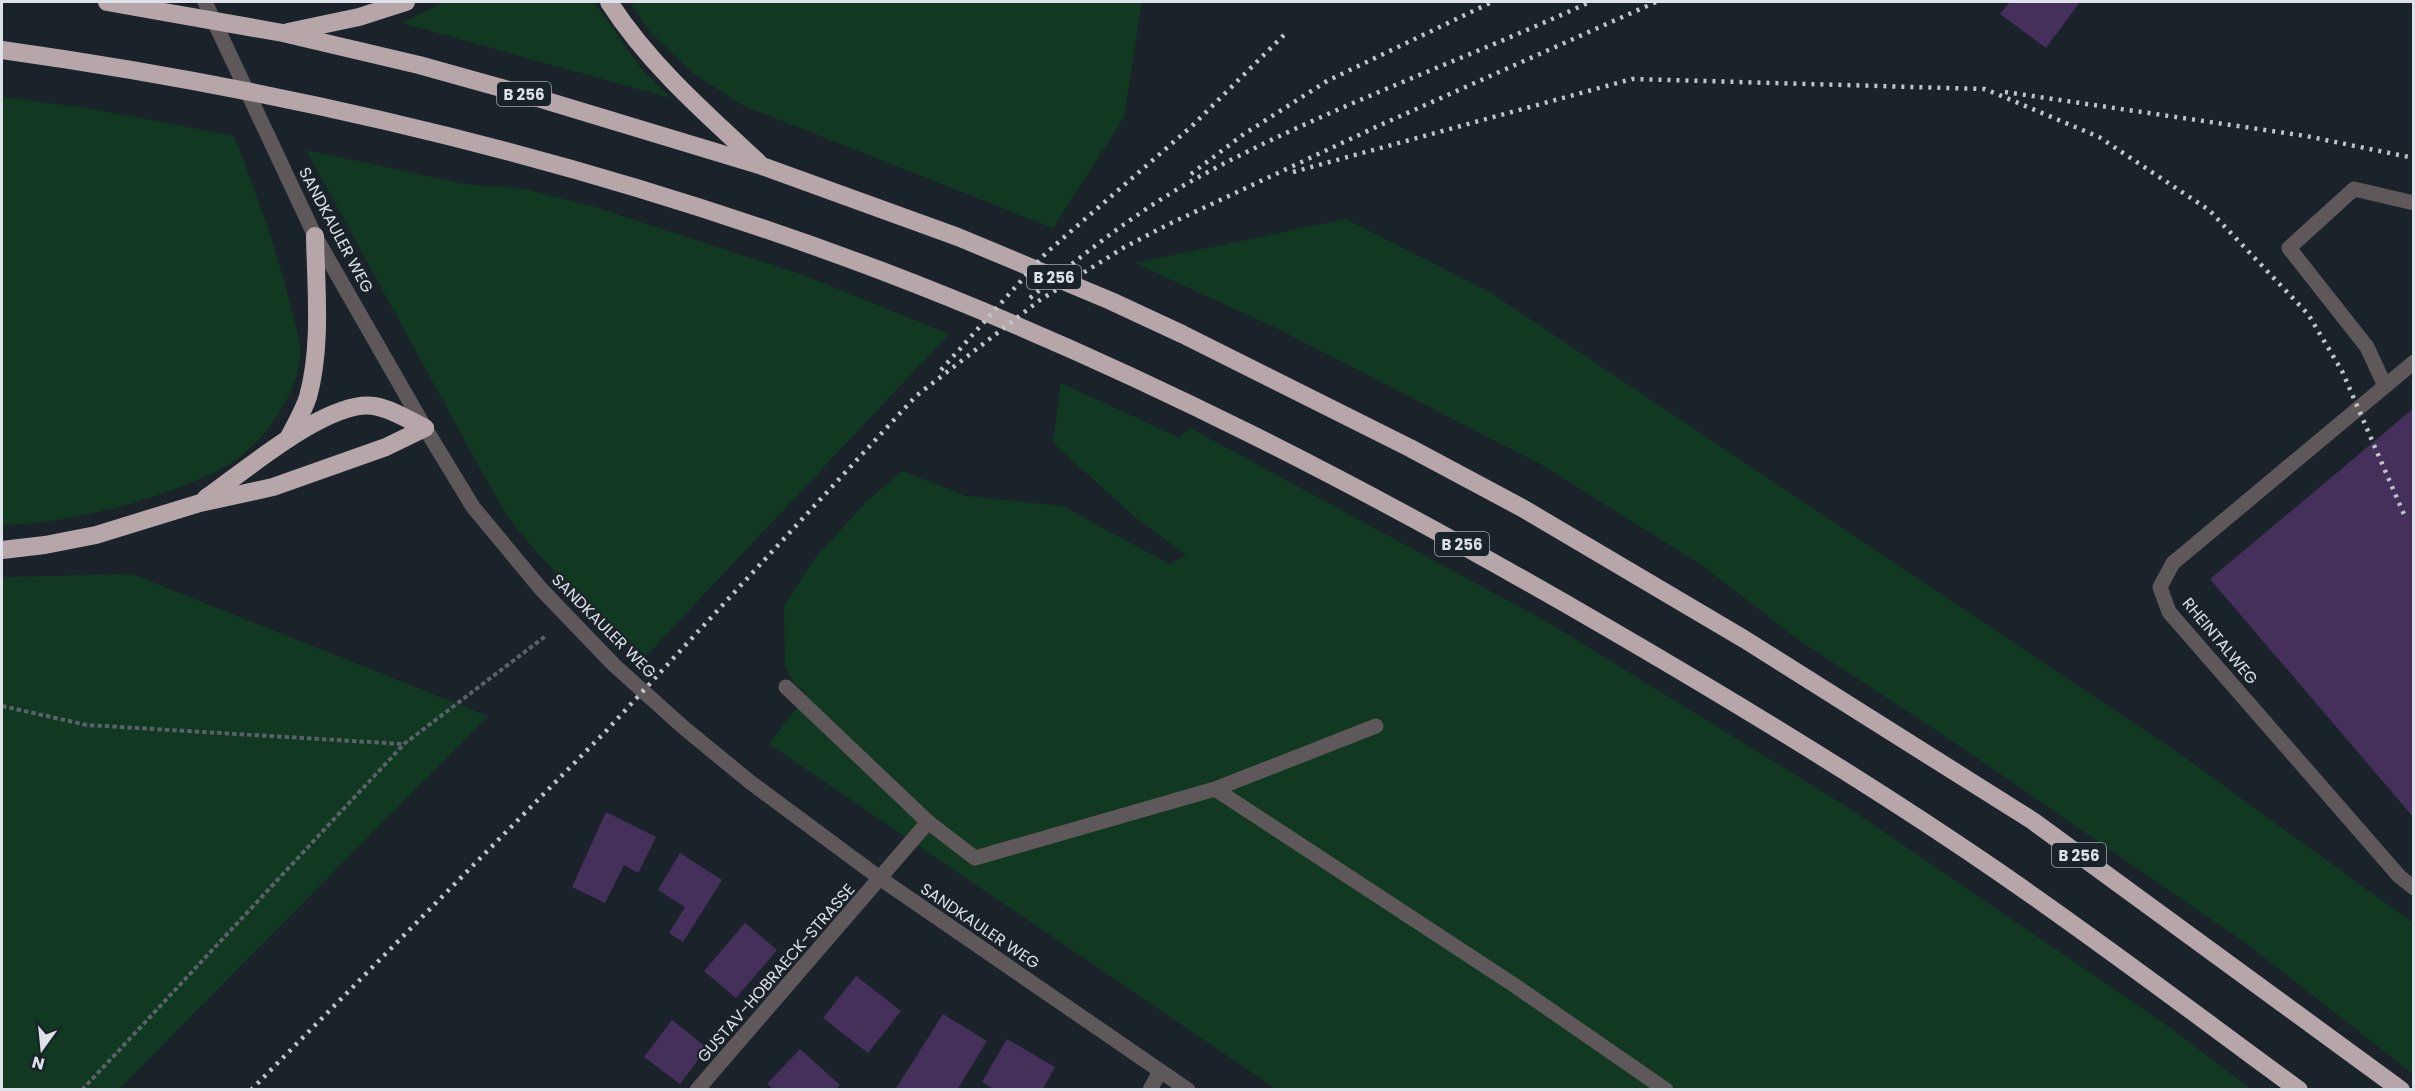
<svg xmlns="http://www.w3.org/2000/svg" width="2415" height="1091" font-family="Poppins,sans-serif">
<style>
.green{fill:#113921}
.building{fill:#44305a}
.lines{fill:none;stroke-linecap:round;stroke-linejoin:round}
.path{stroke:#5a6168;stroke-width:4;stroke-dasharray:4.5 3;stroke-linecap:butt}
.minor{stroke:#5f585a;stroke-width:15}
.highway{stroke:#b7a6a9;stroke-width:18}
.rail{stroke:#bfc5cb;stroke-width:4.5;stroke-dasharray:3 6;stroke-linecap:butt}
.labels{text-anchor:middle;dominant-baseline:central;stroke-width:4.5;stroke-linejoin:round;paint-order:stroke}
.shield{fill:#1a222a;stroke:#a2a8af;stroke-width:1.5}
.shield-label{font-size:15px;font-weight:bold;fill:#dde2e8}
.street-label{font-size:16px;fill:#dde2e8;stroke:#1a222a}
</style>
<rect width="100%" height="100%" fill="#1a222a"/>
<g class="green">
<polygon points="444,2 594,2 640,67 670,98 402,23"/>
<polygon points="630,2 1142,2 1124,117 1053,228 744,106 694,74 650,32"/>
<path d="M2 97 87 108 234 136C255 191 276 246 290 304 294 319 300 337 300 353 299 396 259 450 221 469 159 500 71 524 2 525Z"/>
<polygon points="306,150 464,184 525,189 595,207 806,276 949,334 646,656 568,585 538,554 508,517 478,465"/>
<polygon points="1346,219 1491,293 2176,751 2413,923 2413,1074 2247,944 1942,734 1797,639 1703,566 1542,465 1278,329 1135,263"/>
<polygon points="1061,383 1180,438 1190,428 1549,623 1852,810 2168,1026 2251,1089 1276,1089 769,744 807,694 794,683 785,666 784,606 815,558 867,501 902,471 966,496 1063,506 1169,564 1186,555 1136,518 1053,443"/>
<polygon points="132,574 488,716 119,1089 2,1089 2,577"/>
</g>
<g class="building">
<polygon points="2010,2 2080,2 2046,48 2000,14"/>
<polygon points="2414,408 2414,818 2210,579"/>
<polygon points="606,812 656,837 638,873 624,865 605,903 572,887"/>
<polygon points="680,853 722,880 683,942 669,933 685,907 658,890"/>
<polygon points="745,923 777,950 736,998 704,971"/>
<polygon points="856,976 901,1011 868,1053 823,1018"/>
<polygon points="943,1014 987,1041 957,1090 895,1090"/>
<polygon points="672,1020 707,1048 680,1084 644,1057"/>
<polygon points="1007,1039 1055,1067 1042,1090 995,1090 982,1082"/>
<polygon points="800,1049 840,1085 836,1090 774,1090 767,1084"/>
</g>
<g class="lines">
<g class="path">
<polyline points="2,706 87,725 403,744"/>
<polyline points="82,1090 404,744 547,635"/>
</g>
<g class="minor">
<polyline points="205,2 315,236 425,428 473,507 541,589 614,665 683,727 750,782 881,879 1188,1090"/>
<polyline points="2414,362 2173,563 2160,587 2169,612 2399,876 2414,888"/>
<polyline points="2385,386 2367,347 2289,248 2354,189 2414,203"/>
<polyline points="786,687 928,822 975,858 1215,789 1376,726"/>
<polyline points="1215,789 1514,985 1666,1090"/>
<polyline points="697,1090 928,822"/>
<polyline points="1150,1090 1160,1071"/>
</g>
<g class="highway">
<polyline points="107,2 283,33 419,65 534,97 762,166 958,237 1111,301 1182,334 1410,448 1524,509 1744,639 2033,821 2401,1090"/>
<path d="M609 2C649 64 704 112 758 162"/>
<polyline points="288,32 359,17 406,2"/>
<path d="M2 50C302 92 598 164 882 271 1134 367 1374 492 1606 627 1735 702 1864 780 1987 864 2093 936 2195 1014 2299 1090"/>
<path d="M288 439C295 425 303 412 308 397 322 346 316 288 315 236"/>
<path d="M206 498C244 472 328 399 374 406 392 409 409 420 425 428"/>
<polyline points="2,550 45,545 96,535 200,503 273,487 386,447 425,428"/>
</g>
<g class="rail">
<polyline points="2005,92 2306,136 2414,158"/>
<polyline points="1293,172 1632,79 1985,89 2099,137 2209,210 2308,314 2342,371 2406,519"/>
<polyline points="1191,174 1244,134 1327,81 1492,2"/>
<path d="M1030 298C1086 252 1143 206 1208 172 1331 106 1464 60 1590 2"/>
<polyline points="941,370 1046,253 1192,126 1288,31"/>
<polyline points="251,1090 607,730 916,396 1040,300 1123,248 1167,225 1376,127 1656,2"/>
</g>
</g>
<g class="labels">
<g class="shield">
<rect x="497" y="82" width="54" height="24" rx="4.5"/>
<rect x="1027" y="265" width="54" height="24" rx="4.5"/>
<rect x="1435" y="532" width="54" height="24" rx="4.5"/>
<rect x="2052" y="843" width="54" height="24" rx="4.5"/>
</g>
<g class="shield-label">
<text x="524" y="94">B 256</text>
<text x="1054" y="277">B 256</text>
<text x="1462" y="544">B 256</text>
<text x="2079" y="855">B 256</text>
</g>
<g class="street-label">
<text transform="translate(336 230) rotate(62)">SANDKAULER WEG</text>
<text transform="translate(604 626) rotate(45)">SANDKAULER WEG</text>
<text transform="translate(2220 641) rotate(50)">RHEINTALWEG</text>
<text transform="translate(980 926) rotate(34)">SANDKAULER WEG</text>
<text transform="translate(776 973) rotate(-49)">GUSTAV-HOBRAECK-STRASSE</text>
</g>
</g>
<rect width="2415" height="1091" fill="none" stroke="#dde2e8" stroke-width="6"/>
<g transform="translate(42 1049) rotate(195)" stroke="#1a222a" stroke-width="4.5" paint-order="stroke">
<path d="M0-4.5L10 22L0 15L-10 22Z" fill="#dde2e8"/>
<text y="-9" font-size="16" font-weight="bold" text-anchor="middle" fill="#dde2e8">N</text>
</g>
</svg>
